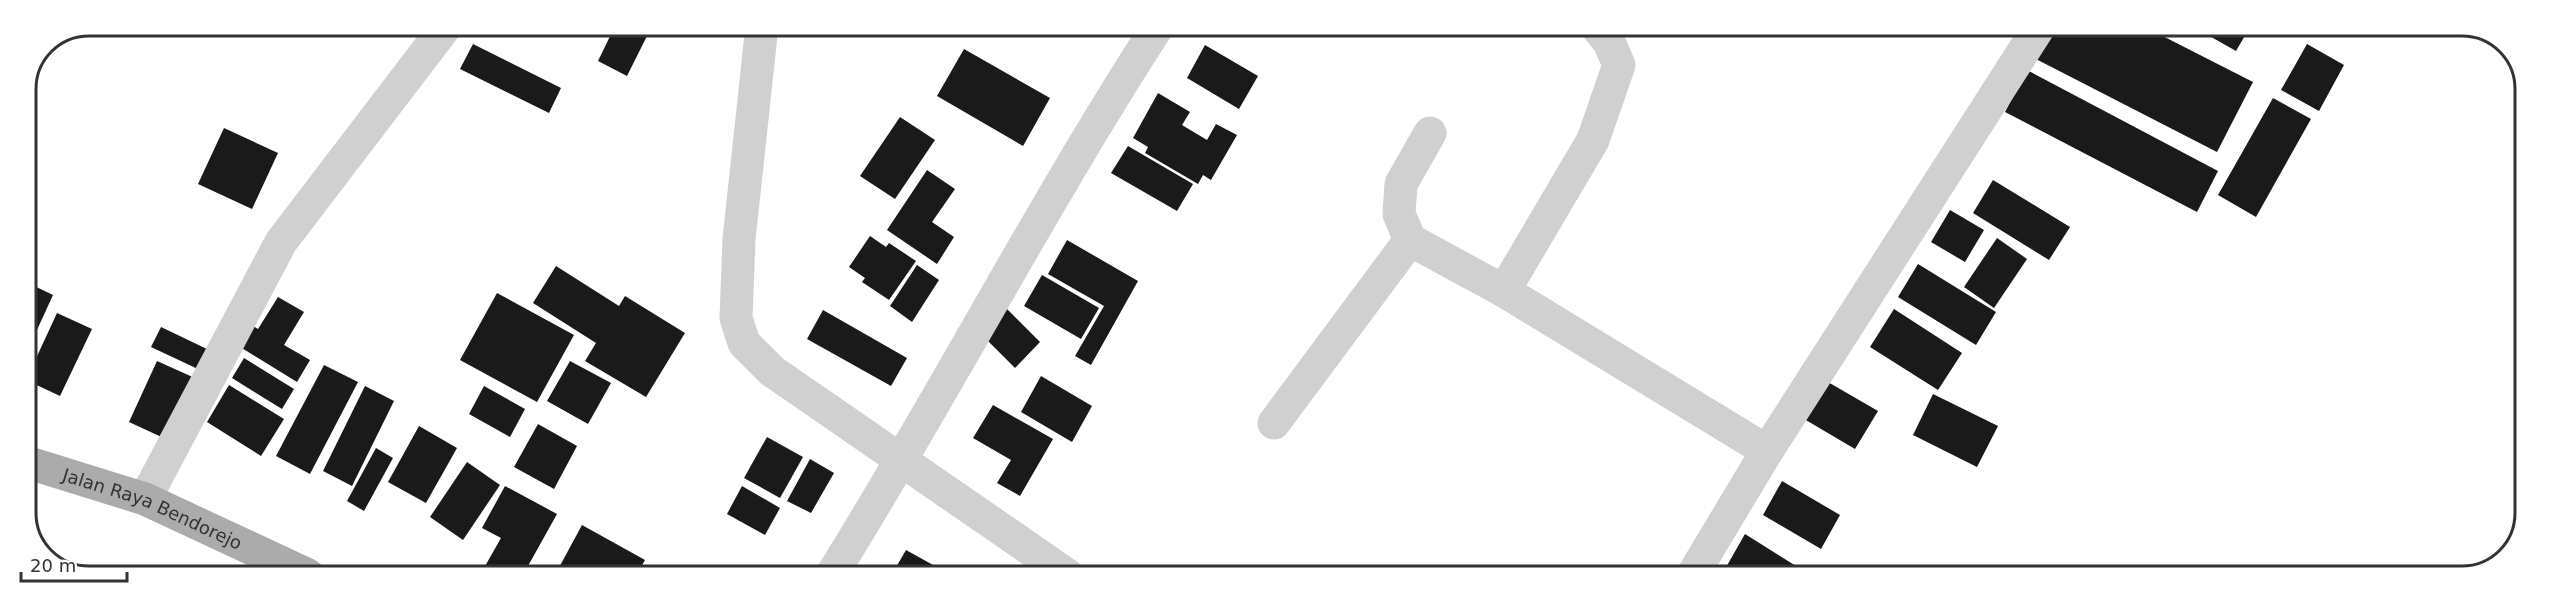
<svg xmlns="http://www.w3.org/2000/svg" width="2551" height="602" font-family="'DejaVu Sans',sans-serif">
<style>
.building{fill:#1a1a1a}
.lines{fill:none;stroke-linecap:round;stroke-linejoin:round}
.minor{stroke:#d0d0d0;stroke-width:33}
.major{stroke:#ababab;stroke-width:33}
.labels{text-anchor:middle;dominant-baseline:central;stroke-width:6;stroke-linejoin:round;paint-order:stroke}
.street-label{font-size:18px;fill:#333;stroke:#fff}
.rim{fill:none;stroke:#333;stroke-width:3}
</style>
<rect width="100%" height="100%" fill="#fff"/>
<g class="building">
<polygon points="615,26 652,26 627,76 598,61"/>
<polygon points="2047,27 2145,27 2253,82 2217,152 2032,57"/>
<polygon points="2210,27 2250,27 2236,51 2206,34"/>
<polygon points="473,44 561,88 549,113 460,69"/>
<polygon points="2307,44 2344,65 2319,111 2281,90"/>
<polygon points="1205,45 1258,76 1239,109 1187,78"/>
<polygon points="964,49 1050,98 1023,146 937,96"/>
<polygon points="2027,70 2218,171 2197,212 2005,112"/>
<polygon points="1158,93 1190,112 1182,125 1207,140 1216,124 1237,135 1211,180 1203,175 1198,184 1145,153 1148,147 1133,138"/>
<polygon points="2273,98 2311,119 2256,217 2218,195"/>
<polygon points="900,117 935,140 895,199 860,176"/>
<polygon points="224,128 278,153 252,209 198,184"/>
<polygon points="1128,146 1193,184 1177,211 1111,173"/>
<polygon points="927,170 955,189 932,222 954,237 937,264 887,230"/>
<polygon points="1993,180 2070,227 2049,260 1973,213"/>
<polygon points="1950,210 1984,230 1965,262 1931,242"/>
<polygon points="870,236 886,247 889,243 916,261 889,300 862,282 865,278 849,267"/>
<polygon points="1997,238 2027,259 1994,308 1964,287"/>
<polygon points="1067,240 1138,281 1091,365 1075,356 1104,306 1048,274"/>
<polygon points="1918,264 1996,312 1976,345 1898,297"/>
<polygon points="917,265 939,280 912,322 890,306"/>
<polygon points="556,266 619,306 625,296 685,333 646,397 585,361 596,343 533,303"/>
<polygon points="1042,275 1099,308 1081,339 1024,306"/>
<polygon points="26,282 53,295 26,354"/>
<polygon points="497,293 574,335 537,402 460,360"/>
<polygon points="278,297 304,312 284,345 310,360 297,382 240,347 253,326 258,329"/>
<polygon points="1006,308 1040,342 1015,368 981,334"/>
<polygon points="1894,309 1962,353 1938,390 1870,347"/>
<polygon points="823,310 907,358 891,386 807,339"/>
<polygon points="57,313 92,329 60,396 26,380"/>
<polygon points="161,327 209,350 200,370 151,347"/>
<polygon points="244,358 294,389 282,409 232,378"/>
<polygon points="157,361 197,379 168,440 129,422"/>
<polygon points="570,361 611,383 588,424 547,401"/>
<polygon points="324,365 358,382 310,474 276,456"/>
<polygon points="1041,376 1092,406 1072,442 1021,412"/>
<polygon points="1821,378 1878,411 1855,449 1799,416"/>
<polygon points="229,385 284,419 261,456 207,422"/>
<polygon points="365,386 394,401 352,486 323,471"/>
<polygon points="484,386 525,409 510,437 469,414"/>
<polygon points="1933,394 1998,426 1977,467 1913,435"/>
<polygon points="993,405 1053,439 1020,496 997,483 1011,460 973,438"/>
<polygon points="538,424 577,446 554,489 514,467"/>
<polygon points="419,426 457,448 426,503 388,482"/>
<polygon points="767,437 803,457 780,498 744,478"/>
<polygon points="376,448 393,458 364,511 347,501"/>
<polygon points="810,459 834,473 811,513 787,501"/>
<polygon points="467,462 500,485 463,540 430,517"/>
<polygon points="1782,481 1840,515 1821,549 1763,515"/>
<polygon points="505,486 557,514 523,575 480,575 501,538 482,528"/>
<polygon points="742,486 780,508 765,535 727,514"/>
<polygon points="582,525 645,560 636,576 555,575"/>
<polygon points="1745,534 1812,576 1721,576"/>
<polygon points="906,550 953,576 891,576"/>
</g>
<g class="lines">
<g class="minor">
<polyline points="762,26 739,239 736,318 744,343 772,371 1069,576"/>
<polyline points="1430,133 1401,184 1399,214 1410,240 1504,291 1767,451"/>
<polyline points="1504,291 1593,140 1619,65 1609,42 1596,26"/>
<polyline points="1274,423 1410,240"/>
<polyline points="145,499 281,242 446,26"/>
<path d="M831 576C944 395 1042 205 1158 26"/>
<polyline points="1692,576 1767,451 2039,27"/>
</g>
<path class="major" id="s1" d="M26 462 145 499 308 575"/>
</g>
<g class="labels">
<g class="street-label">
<text stroke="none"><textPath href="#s1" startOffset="135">Jalan Raya Bendorejo</textPath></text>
</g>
</g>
<path d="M0 0H2551V602H0ZM89 36H2462A53 53 0 0 1 2515 89V513A53 53 0 0 1 2462 566H89A53 53 0 0 1 36 513V89A53 53 0 0 1 89 36Z" fill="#fff" fill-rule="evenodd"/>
<path class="rim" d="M89 36H2462A53 53 0 0 1 2515 89V513A53 53 0 0 1 2462 566H89A53 53 0 0 1 36 513V89A53 53 0 0 1 89 36Z"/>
<path d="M21 572v9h106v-9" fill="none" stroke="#333333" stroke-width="3"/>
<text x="30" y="572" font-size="18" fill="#333333" stroke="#ffffff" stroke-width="4.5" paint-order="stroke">20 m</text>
</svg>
